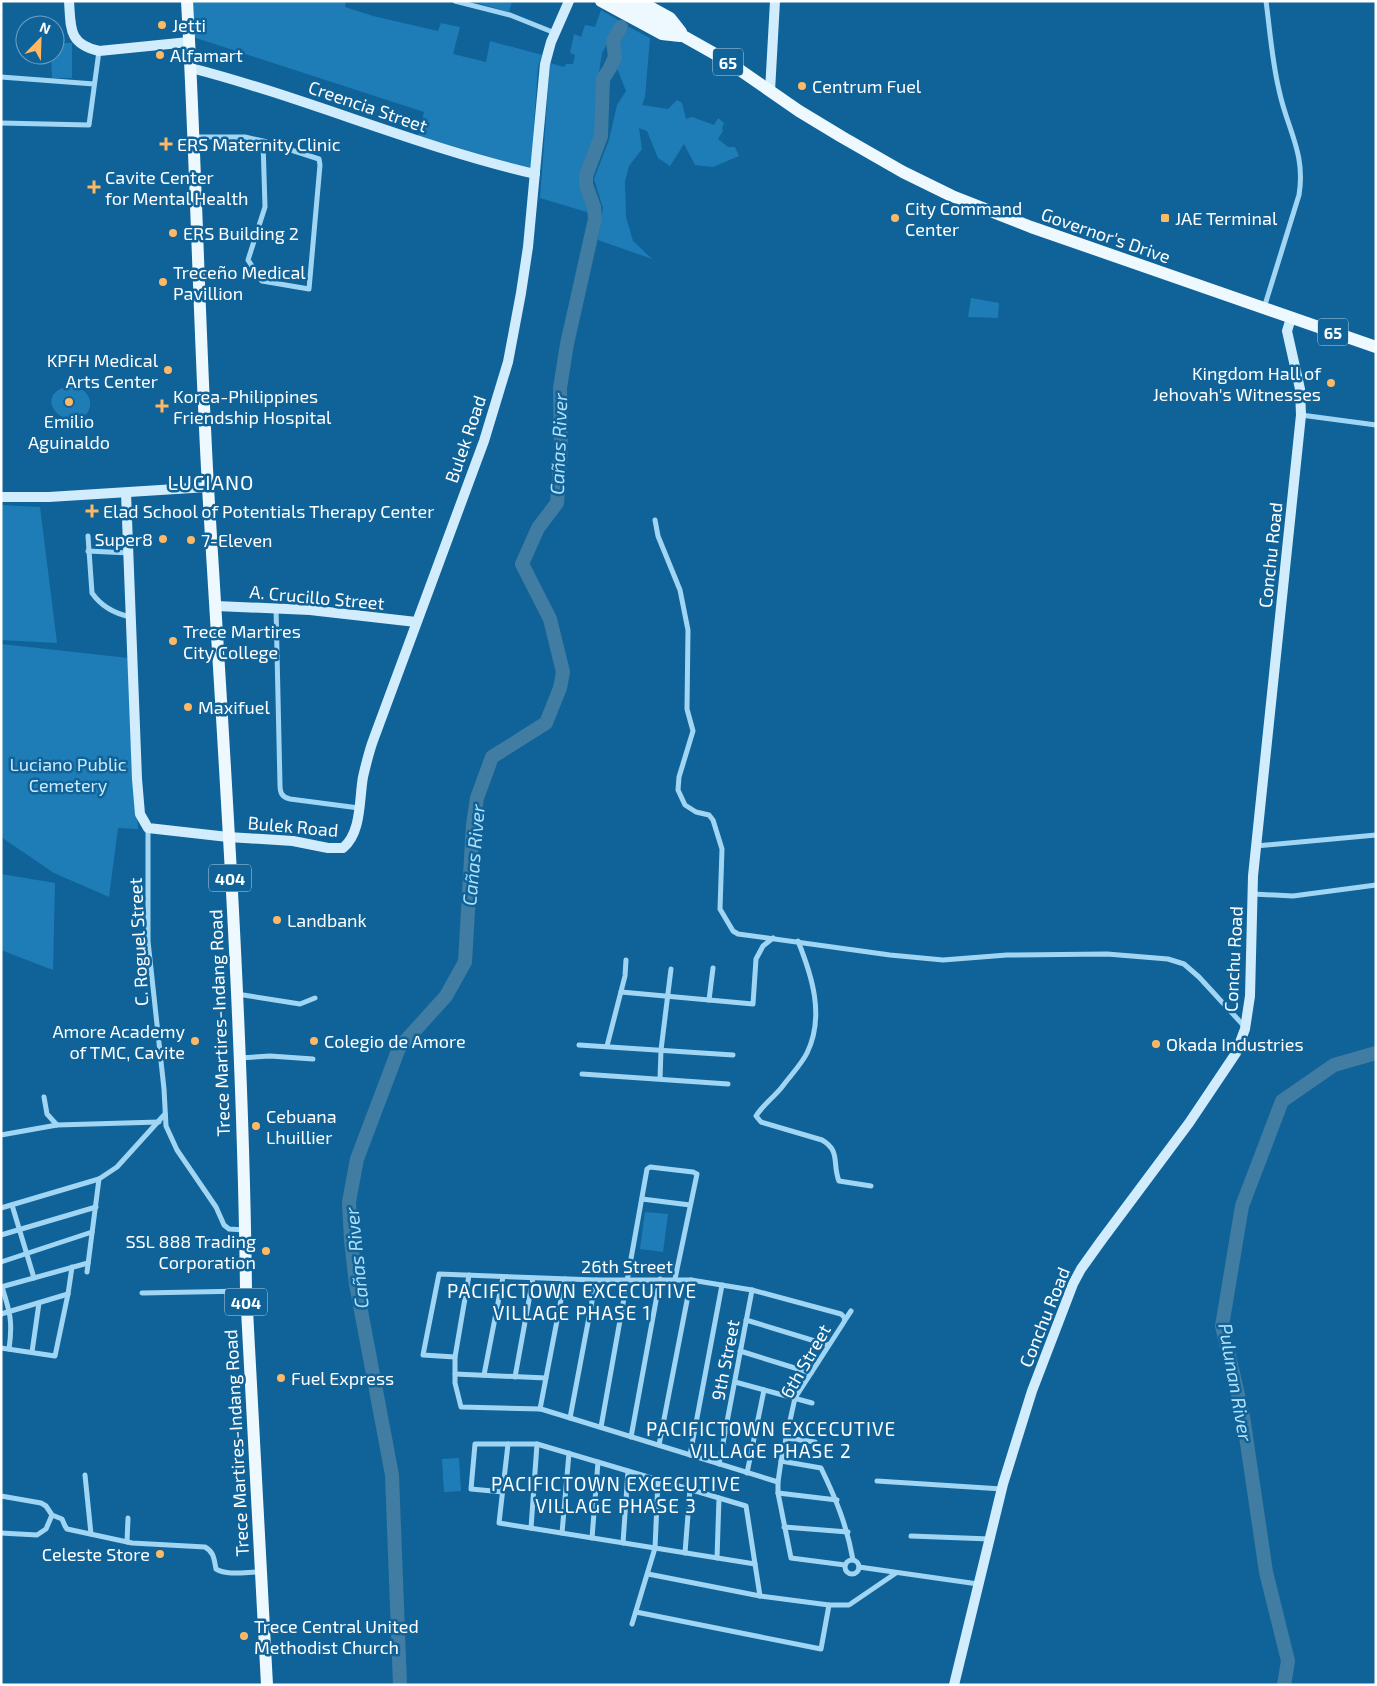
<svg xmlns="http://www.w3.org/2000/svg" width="1377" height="1686" font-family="'Exo 2',sans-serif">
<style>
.green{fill:#1e7db6}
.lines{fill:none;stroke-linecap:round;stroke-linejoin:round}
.river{stroke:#417ca2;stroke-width:14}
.street{stroke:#a1d5f4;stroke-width:5}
.secondary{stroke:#d1ecfd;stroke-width:10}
.primary{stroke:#eef8ff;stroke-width:12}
.poi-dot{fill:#ffb864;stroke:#106398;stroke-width:2}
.labels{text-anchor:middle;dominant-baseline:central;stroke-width:5;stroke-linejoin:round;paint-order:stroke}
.shield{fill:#106398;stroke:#b7d0e0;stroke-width:1}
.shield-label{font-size:16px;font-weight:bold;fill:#fff}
.poi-label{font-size:18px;fill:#fff;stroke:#106398;text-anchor:start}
.street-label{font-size:18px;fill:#fff;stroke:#106398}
.park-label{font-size:18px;fill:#c9eafe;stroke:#106398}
.water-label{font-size:19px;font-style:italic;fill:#b1e0fb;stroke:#106398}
.neighbourhood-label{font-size:19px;letter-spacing:1px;fill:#fff;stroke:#106398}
.quarter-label{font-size:20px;letter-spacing:1px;fill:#fff;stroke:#106398}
</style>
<rect width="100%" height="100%" fill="#106398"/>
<g class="green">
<polygon points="192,1 346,1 345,7 373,16 438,31 441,23 460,27 453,54 486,62 490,41 542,55 538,66 531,168 487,158 418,137 424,112 193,37"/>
<polygon points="470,1 512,1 509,12"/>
<polygon points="601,10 620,21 602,53 599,72 597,135 583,170 582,184 590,213 540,198 550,63 564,67 566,64 573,64 575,55 570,53 574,34 581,37 585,25 595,27"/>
<polygon points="629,27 650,38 645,97 642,105 668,109 677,100 682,103 686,119 692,117 714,125 718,118 724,123 722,128 723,131 718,139 728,147 735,147 739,156 713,167 695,165 684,144 670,166 658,158 647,131 639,128 642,149 629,166 625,181 626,217 633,241 652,259 598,240 603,208 594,179 609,140 617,105 626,91 617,68 620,43"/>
<polygon points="55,43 72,43 72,78 52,78 51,55 55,55"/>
<polygon points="971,298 999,303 998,318 968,317"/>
<path d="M66 387C72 387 79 387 84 391 93 398 92 413 82 417 56 427 37 394 66 387Z"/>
<polygon points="1,505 40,507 57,643 1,640"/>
<polygon points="1,644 129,658 138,829 118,828 109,897 54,873 1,837"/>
<polygon points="1,874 55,883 53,970 1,950"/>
<polygon points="645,1212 668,1214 663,1252 640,1249"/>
<polygon points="459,1458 461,1491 444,1492 442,1459"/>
</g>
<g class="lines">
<g class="river">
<polyline points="400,1685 392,1475 356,1284 351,1240 349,1202 357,1159 399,1048 446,996 465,962 473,824 477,798 492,757 546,723 560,688 563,672 550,619 522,564 538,528 557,503 561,451 560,388 567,344 595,219 594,207 586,185 586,176 601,136 603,79 610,68 615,57 613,41 621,27"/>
<polyline points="1284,1685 1288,1661 1266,1572 1243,1416 1222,1326 1242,1206 1282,1101 1334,1065 1376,1053"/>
</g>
<g class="street">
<polyline points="455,1 510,15 555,33"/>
<polyline points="1,77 94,84"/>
<polyline points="1,123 89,125 99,51"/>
<polyline points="194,137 245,137 263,141 319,159 320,165 309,289 262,281 248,260 265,207 263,141"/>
<path d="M1264 308 1299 195C1306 153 1287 129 1279 90 1272 61 1270 31 1266 1"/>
<polyline points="1301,415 1376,425"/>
<polyline points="655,520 658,536 680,590 688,630 687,709 693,731 679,777 678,790 685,805 696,812 709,815 713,820 722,849 720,909 733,931 738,934 890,955 943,960 1007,955 1107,954 1168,959 1184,964 1199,977 1244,1026"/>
<path d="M88 536 92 593C101 606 116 614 131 617"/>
<polyline points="88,551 129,553"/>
<path d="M276 608 280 785C280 793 282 797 290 799L359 808"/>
<polyline points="148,828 148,941 164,1089 166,1126 177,1150 216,1207 224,1225 229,1229 245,1230"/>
<polyline points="1256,846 1376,835"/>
<polyline points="1253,894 1293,896 1376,885"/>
<path d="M798 941C812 976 825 1016 807 1053 801 1065 790 1076 782 1087 774 1097 763 1105 756 1116L761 1122 822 1140C841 1151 832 1164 839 1181L871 1186"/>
<polyline points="621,992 753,1004 756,959 763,946 773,938"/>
<polyline points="237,994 300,1004 315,998"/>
<polyline points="709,1000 713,968"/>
<polyline points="579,1045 733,1055"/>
<polyline points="607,1046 625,976 626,960"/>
<polyline points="239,1058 270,1056 313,1059"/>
<polyline points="582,1074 728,1084"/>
<polyline points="660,1079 661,1050 671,969"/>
<polyline points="44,1097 47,1114 57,1125"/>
<polyline points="1,1135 57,1125 159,1122"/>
<polyline points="642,1199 690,1205"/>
<polyline points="12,1205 34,1278"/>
<polyline points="1,1208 99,1179 117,1167 165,1114"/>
<polyline points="1,1235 96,1207"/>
<polyline points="1,1262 92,1232"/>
<polyline points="87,1272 99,1179"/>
<polyline points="469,1275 455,1357 455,1383 461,1407 541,1409 778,1482 778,1493 791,1558 845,1565"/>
<polyline points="1,1287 88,1263"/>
<path d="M2 1287C10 1312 13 1322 9 1349"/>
<polyline points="142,1293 246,1291"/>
<polyline points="1,1314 68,1294"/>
<polyline points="746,1320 828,1345"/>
<polyline points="845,1320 851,1311"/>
<polyline points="1,1348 55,1356 68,1294 72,1267"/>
<polyline points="740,1351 811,1373"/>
<polyline points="32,1352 39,1303"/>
<polyline points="455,1357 423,1355 439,1274 596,1280 691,1280 752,1290 841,1314 845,1318 844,1322 795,1398 781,1461 778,1482"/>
<polyline points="455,1374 546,1378"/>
<polyline points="484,1375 503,1277"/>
<polyline points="515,1377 533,1278"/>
<polyline points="735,1382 812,1403"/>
<polyline points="540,1409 565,1279"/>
<polyline points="570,1418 596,1280"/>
<polyline points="601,1427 647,1169 650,1167 693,1172 697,1174 675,1279"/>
<polyline points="631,1437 660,1279"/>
<polyline points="786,1438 815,1442"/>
<polyline points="508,1444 499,1523 755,1564"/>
<polyline points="659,1445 691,1280"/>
<polyline points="690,1455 722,1285"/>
<path d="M781 1461 821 1468C836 1499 847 1526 853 1560"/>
<polyline points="719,1464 752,1290"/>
<polyline points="747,1473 764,1390"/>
<polyline points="85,1475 91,1534"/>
<polyline points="877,1481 1002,1489"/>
<polyline points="503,1492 471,1489 475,1444 537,1444 746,1506 760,1596"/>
<polyline points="778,1493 837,1500"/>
<path d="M1 1496 41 1503 46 1506 52 1515 62 1519 65 1526 67 1529 132 1543 205 1547C214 1552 214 1559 216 1569 228 1576 246 1572 260 1572"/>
<polyline points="784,1527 848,1532"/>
<polyline points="531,1528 537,1444"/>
<polyline points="1,1533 37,1535 46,1529 52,1515"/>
<polyline points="562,1533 569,1453"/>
<polyline points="911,1536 990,1539"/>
<polyline points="592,1538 598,1462"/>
<polyline points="127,1542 128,1518"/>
<polyline points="623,1543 628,1471"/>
<polyline points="685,1553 690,1489"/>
<polyline points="717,1558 719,1498"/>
<circle cx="852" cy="1567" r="7"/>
<polyline points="859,1567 978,1584"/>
<polyline points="648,1574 760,1596 829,1605 849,1605 896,1573"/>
<polyline points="636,1612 821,1649 829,1605"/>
<polyline points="632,1624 655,1548 658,1480"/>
</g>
<g class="secondary">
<path d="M69 1C71 28 68 44 99 51L189 42"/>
<path d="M191 68C307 98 418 147 535 174"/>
<polyline points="770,91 775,1"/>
<path d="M126 493 137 779 140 814 148 828 228 837 293 841 328 848H343C362 832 359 799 363 777 366 764 369 751 374 738L484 441 508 362 521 293 528 247 545 64 551 42 569 1"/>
<polyline points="1,497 49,497 208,487"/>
<polyline points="216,606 310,610 416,622"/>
<polyline points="954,1685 1003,1484 1032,1391 1073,1284 1081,1269 1101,1241 1189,1123 1236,1053 1245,1029 1250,996 1253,876 1301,415 1300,389 1287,331 1291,318"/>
</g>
<g class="primary">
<path d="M187 1C196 163 199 325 208 487 224 755 243 1023 246 1291L267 1685"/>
<polyline points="601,1 662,34 680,36"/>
<polyline points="621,1 724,59 799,111 842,137 903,172 952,196 1031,227 1376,347"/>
<polyline points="639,1 670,18 681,32"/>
</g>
</g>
<g class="poi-dot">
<circle cx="162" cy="25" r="5"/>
<circle cx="160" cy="55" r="5"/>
<circle cx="802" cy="86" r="5"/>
<path d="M163.5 136.5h5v5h5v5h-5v5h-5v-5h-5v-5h5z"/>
<path d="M91.5 179.5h5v5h5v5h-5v5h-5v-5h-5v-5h5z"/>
<circle cx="895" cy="218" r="5"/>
<rect x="1160" y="213" width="10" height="10" rx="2.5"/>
<circle cx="173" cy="233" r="5"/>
<circle cx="163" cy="282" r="5"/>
<circle cx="168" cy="370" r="5"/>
<circle cx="1331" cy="383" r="5"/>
<circle cx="69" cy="402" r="5"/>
<path d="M159.5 398.5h5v5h5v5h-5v5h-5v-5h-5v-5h5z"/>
<path d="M89.5 503.5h5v5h5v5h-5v5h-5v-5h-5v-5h5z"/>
<circle cx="163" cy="539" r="5"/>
<circle cx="191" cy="540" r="5"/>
<circle cx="173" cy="641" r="5"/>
<circle cx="188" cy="707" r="5"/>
<circle cx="277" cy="920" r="5"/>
<circle cx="195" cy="1041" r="5"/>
<circle cx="314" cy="1041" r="5"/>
<circle cx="1156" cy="1044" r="5"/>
<circle cx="256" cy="1126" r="5"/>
<circle cx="266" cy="1251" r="5"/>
<circle cx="281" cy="1378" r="5"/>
<circle cx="160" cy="1554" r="5"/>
<circle cx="244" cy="1636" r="5"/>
</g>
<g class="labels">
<g class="shield">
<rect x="713" y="48.5" width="30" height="27" rx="4"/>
<rect x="1318" y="318.5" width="30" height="27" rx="4"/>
<rect x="209" y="864.5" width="42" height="27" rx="4"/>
<rect x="225" y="1288.5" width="42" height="27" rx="4"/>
</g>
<g class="shield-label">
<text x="728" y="62">65</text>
<text x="1333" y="332">65</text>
<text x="230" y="878">404</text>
<text x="246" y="1302">404</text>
</g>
<g class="poi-label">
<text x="172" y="25">Jetti</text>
<text x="170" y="55">Alfamart</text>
<text x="812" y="86">Centrum Fuel</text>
<text x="177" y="144">ERS Maternity Clinic</text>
<text x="105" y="177">Cavite Center<tspan x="105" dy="21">for Mental Health</tspan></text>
<text x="905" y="208">City Command<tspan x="905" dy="21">Center</tspan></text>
<text x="1175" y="218">JAE Terminal</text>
<text x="183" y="233">ERS Building 2</text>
<text x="173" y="272">Treceño Medical<tspan x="173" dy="21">Pavillion</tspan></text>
<text x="158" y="360" text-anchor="end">KPFH Medical<tspan x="158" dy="21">Arts Center</tspan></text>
<text x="1321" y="373" text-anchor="end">Kingdom Hall of<tspan x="1321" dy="21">Jehovah's Witnesses</tspan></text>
<text x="173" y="396">Korea-Philippines<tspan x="173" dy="21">Friendship Hospital</tspan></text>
<text x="69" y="421" text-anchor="middle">Emilio<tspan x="69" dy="21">Aguinaldo</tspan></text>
<text x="103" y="511">Elad School of Potentials Therapy Center</text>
<text x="153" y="539" text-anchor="end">Super8</text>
<text x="201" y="540">7-Eleven</text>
<text x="183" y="631">Trece Martires<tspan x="183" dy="21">City College</tspan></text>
<text x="198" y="707">Maxifuel</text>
<text x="287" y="920">Landbank</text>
<text x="185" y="1031" text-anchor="end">Amore Academy<tspan x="185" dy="21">of TMC, Cavite</tspan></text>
<text x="324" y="1041">Colegio de Amore</text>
<text x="1166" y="1044">Okada Industries</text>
<text x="266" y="1116">Cebuana<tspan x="266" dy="21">Lhuillier</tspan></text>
<text x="256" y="1241" text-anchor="end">SSL 888 Trading<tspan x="256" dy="21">Corporation</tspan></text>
<text x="291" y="1378">Fuel Express</text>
<text x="150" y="1554" text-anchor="end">Celeste Store</text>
<text x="254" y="1626">Trece Central United<tspan x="254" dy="21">Methodist Church</tspan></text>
</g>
<g class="street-label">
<text transform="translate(368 106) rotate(19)">Creencia Street</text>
<text transform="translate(1106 235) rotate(19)">Governor's Drive</text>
<text transform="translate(465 439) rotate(-71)">Bulek Road</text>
<text transform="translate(1270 555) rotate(-84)">Conchu Road</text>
<text transform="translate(317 597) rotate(5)">A. Crucillo Street</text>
<text transform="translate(293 826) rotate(5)">Bulek Road</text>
<text transform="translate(138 942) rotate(-93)">C. Roguel Street</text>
<text transform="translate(1233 959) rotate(-87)">Conchu Road</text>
<text transform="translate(219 1023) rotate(-92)">Trece Martires-Indang Road</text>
<text x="627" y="1266">26th Street</text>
<text transform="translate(1044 1317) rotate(-68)">Conchu Road</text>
<text transform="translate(725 1360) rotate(-79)">9th Street</text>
<text transform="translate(805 1361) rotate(-60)">6th Street</text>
<text transform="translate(236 1443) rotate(-93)">Trece Martires-Indang Road</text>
</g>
<g class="park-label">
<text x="68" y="764">Luciano Public<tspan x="68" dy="21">Cemetery</tspan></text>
</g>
<g class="water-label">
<text transform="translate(558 444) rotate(-88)">Cañas River</text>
<text transform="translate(473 855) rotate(-85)">Cañas River</text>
<text transform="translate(356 1258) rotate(-96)">Cañas River</text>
<text transform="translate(1236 1382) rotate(80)">Pulunan River</text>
</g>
<g class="neighbourhood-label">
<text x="572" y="1290">PACIFICTOWN EXCECUTIVE<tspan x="572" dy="22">VILLAGE PHASE 1</tspan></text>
<text x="771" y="1428">PACIFICTOWN EXCECUTIVE<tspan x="771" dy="22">VILLAGE PHASE 2</tspan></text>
<text x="616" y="1483">PACIFICTOWN EXCECUTIVE<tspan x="616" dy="22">VILLAGE PHASE 3</tspan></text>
</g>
<g class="quarter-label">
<text x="211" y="482">LUCIANO</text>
</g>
</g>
<rect width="1377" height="1686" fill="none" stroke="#ffffff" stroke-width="5"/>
<g transform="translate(40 40) rotate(23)"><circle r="24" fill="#106398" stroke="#70a1c1"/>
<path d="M0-4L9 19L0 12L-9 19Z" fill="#ffb864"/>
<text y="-8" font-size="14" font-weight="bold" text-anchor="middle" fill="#ffffff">N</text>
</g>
</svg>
